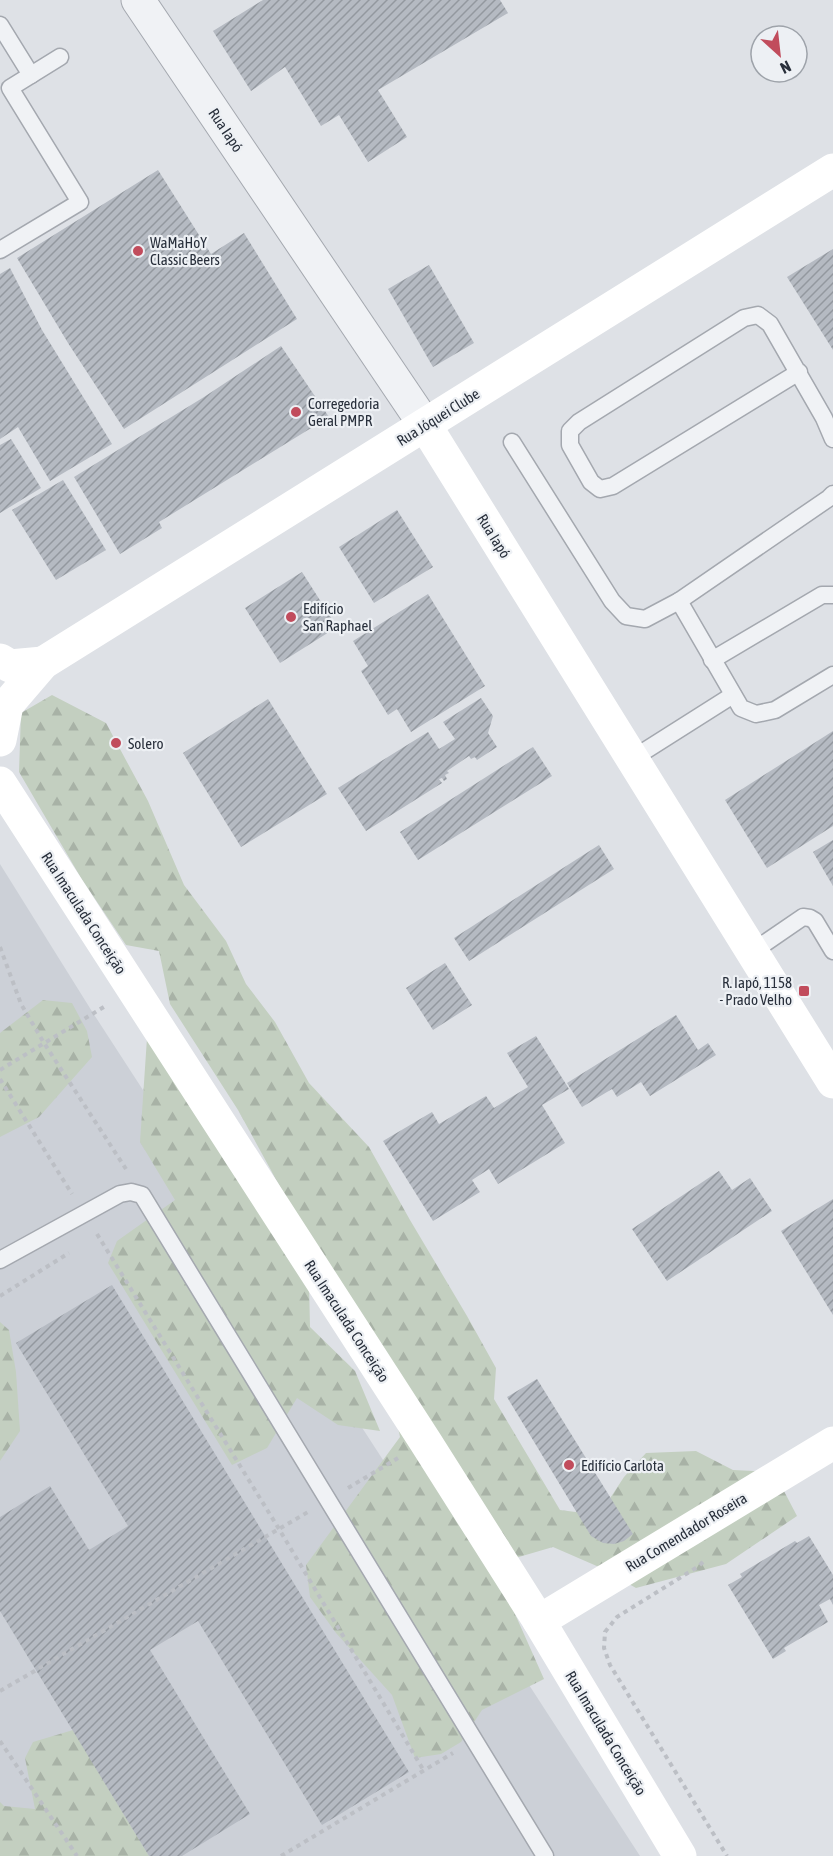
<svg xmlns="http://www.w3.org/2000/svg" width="833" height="1856" font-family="'Asap Condensed',sans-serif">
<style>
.built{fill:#ccd0d7}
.forest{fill:url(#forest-firs)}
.building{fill:url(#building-hatch)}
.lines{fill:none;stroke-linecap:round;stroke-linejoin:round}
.lane-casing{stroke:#a4a8af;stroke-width:19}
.street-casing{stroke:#a4a8af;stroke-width:35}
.path{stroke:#bcbfc5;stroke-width:4;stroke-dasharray:4.5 4.5;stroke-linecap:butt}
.lane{stroke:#f0f2f5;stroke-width:16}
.street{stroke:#f0f2f5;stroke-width:33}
.secondary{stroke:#fff;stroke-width:33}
.poi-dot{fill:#c14c5c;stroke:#edf0f4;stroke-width:2}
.labels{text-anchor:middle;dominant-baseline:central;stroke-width:4.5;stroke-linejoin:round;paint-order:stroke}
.street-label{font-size:15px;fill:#282f3b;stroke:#edf0f4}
.poi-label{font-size:15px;fill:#282f3b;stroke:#edf0f4;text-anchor:start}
</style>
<defs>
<pattern id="forest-firs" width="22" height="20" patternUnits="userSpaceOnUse" patternTransform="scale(1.5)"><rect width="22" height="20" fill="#c3cfc0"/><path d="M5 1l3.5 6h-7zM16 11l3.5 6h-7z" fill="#a8b2a6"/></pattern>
<pattern id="building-hatch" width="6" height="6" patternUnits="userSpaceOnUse" patternTransform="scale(1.5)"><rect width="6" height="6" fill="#b5bac2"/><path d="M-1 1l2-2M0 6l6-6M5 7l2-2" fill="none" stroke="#93989f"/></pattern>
</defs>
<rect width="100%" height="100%" fill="#dee1e6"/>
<polygon class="built" points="0,864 93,1013 640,1856 0,1856"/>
<g class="forest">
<polygon points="52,695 106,723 148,801 184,885 226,941 246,984 275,1022 309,1083 369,1147 410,1220 467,1316 496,1368 494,1399 560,1510 599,1515 624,1477 646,1453 696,1451 733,1470 774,1472 797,1516 726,1564 636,1588 599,1567 553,1547 512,1559 507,1596 544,1679 482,1710 461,1742 441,1754 415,1758 392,1695 336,1633 310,1597 306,1565 400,1437 385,1366 295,1214 238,1110 170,1004 159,951 126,945 81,878 19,772 21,713"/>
<polygon points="43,1000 72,1003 87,1031 92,1057 39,1117 0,1137 0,1033"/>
<polygon points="147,1038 309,1283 310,1327 355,1371 380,1431 338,1425 297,1398 267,1448 232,1465 108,1263 117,1241 175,1200 140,1142"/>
<polygon points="0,1322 9,1330 16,1372 20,1431 0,1461"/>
<polygon points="73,1730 149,1856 0,1856 0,1802 4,1806 35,1809 25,1758 33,1742"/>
</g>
<g class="building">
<polygon points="263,0 500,0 508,13 378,90 407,137 368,162 339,115 321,126 285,67 251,91 213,31"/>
<polygon points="158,170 211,254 244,233 297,319 124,429 68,343 17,258"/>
<polygon points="833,249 833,350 787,277"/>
<polygon points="429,265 474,343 433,367 388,289"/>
<polygon points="10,268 42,330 112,444 50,481 18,427 0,439 0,274"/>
<polygon points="281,346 329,417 159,522 162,528 120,554 74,477 204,397"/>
<polygon points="11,439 41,488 0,513 0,445"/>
<polygon points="63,480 106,550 56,580 12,510"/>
<polygon points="397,510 433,567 374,603 339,547"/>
<polygon points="302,572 337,627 280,663 245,608"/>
<polygon points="428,594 485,686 411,732 397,709 388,715 361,671 368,666 353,641"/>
<polygon points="481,698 493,716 488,733 497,747 477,760 475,757 471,759 469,756 447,771 449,773 445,775 447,779 444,781 442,778 439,779 442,783 366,831 338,788 428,732 439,749 455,739 443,722"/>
<polygon points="268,699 327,794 241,847 183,753"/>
<polygon points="833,731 833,826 767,868 725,800"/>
<polygon points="533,747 552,776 418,860 400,832"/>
<polygon points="833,840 833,886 813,852"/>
<polygon points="599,845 614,869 469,961 454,938"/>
<polygon points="445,963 472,1005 433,1030 406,988"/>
<polygon points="676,1015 698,1050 708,1043 716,1055 650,1096 641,1082 617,1097 612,1089 582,1107 567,1083"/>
<polygon points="536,1036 569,1089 542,1105 565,1143 498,1184 489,1169 472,1180 480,1192 433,1221 383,1141 432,1112 439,1124 486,1096 494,1108 528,1087 507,1053"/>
<polygon points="719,1171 732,1190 750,1178 772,1211 667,1281 632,1229"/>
<polygon points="833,1199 833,1315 781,1231"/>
<polygon points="112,1285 409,1772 322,1825 198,1621 150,1650 250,1814 182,1856 149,1856 0,1611 0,1517 50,1486 89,1550 128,1526 16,1343"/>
<polygon points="537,1379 633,1534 624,1541 614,1544 603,1543 591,1536 507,1397"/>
<polygon points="809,1536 833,1575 833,1605 830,1599 819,1605 828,1622 784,1648 786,1651 773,1659 728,1585 742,1577 740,1574 795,1541 797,1543"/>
</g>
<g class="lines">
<g class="lane-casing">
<g id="lane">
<polyline points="0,25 31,75"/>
<polyline points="0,250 80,202 10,88 60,57"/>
<polyline points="799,372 613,486 600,489 591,482 570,445 570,431 579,422 744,318 758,315 770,324 824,418 833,439"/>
<polyline points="512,442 612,601 626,616 645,619 679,601 829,498 833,494"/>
<polyline points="679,601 741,708 756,714 775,710 833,675"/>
<polyline points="712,660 822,595 833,595"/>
<polyline points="632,759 733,695"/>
<polyline points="752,952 803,917 810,918 815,921 833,951"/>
<polyline points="0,1260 120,1194 131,1192 142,1195 545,1856"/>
</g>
</g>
<g class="street-casing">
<polyline id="street" points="138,0 425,425"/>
</g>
<g class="path">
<polyline points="0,947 21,1004 44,1043 126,1169"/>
<polyline points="0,1070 107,1005"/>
<polyline points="0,1079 72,1194"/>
<polyline points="97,1234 279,1529 424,1771"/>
<polyline points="0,1296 69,1253"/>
<polyline points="348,1488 398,1458"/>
<polyline points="703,1562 699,1566 617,1617 605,1632 604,1648 610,1665 727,1856"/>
<polyline points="0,1691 308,1512"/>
<polyline points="0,1741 77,1856"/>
<polyline points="281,1856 453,1753"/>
</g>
<use href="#lane" class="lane"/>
<use href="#street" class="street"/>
<g class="secondary">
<polyline points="425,425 833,1082"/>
<polyline points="0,660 10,666 43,663"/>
<polyline points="0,740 7,705 43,663 833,170"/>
<polyline points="0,783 425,1441 539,1621 680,1856"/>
<polyline points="539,1621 833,1443"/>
</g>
</g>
<g class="poi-dot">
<circle cx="138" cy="251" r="6"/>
<circle cx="296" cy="412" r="6"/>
<circle cx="291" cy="617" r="6"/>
<circle cx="116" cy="743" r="6"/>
<rect x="798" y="985" width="12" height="12" rx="3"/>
<circle cx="569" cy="1465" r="6"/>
</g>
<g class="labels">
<g class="street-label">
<text transform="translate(226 130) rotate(56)">Rua Iapó</text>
<text transform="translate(438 417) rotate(-32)">Rua Jóquei Clube</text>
<text transform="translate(494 536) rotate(58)">Rua Iapó</text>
<text transform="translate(84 913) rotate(57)">Rua Imaculada Conceição</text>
<text transform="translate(347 1321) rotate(57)">Rua Imaculada Conceição</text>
<text transform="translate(686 1532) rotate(-31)">Rua Comendador Roseira</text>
<text transform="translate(606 1733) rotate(59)">Rua Imaculada Conceição</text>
</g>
<g class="poi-label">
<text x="150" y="242">WaMaHoY<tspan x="150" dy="17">Classic Beers</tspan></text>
<text x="308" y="403">Corregedoria<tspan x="308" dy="17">Geral PMPR</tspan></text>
<text x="303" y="608">Edifício<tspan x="303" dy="17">San Raphael</tspan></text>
<text x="128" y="743">Solero</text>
<text x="792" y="982" text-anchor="end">R. Iapó, 1158<tspan x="792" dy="17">- Prado Velho</tspan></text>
<text x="581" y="1465">Edifício Carlota</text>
</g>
</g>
<g transform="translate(779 54) rotate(153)"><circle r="28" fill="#edf0f4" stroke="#9ea3aa" stroke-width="1.5"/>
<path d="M0-4.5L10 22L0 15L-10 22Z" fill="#c14c5c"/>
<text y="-9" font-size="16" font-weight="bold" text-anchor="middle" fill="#282f3b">N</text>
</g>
</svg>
